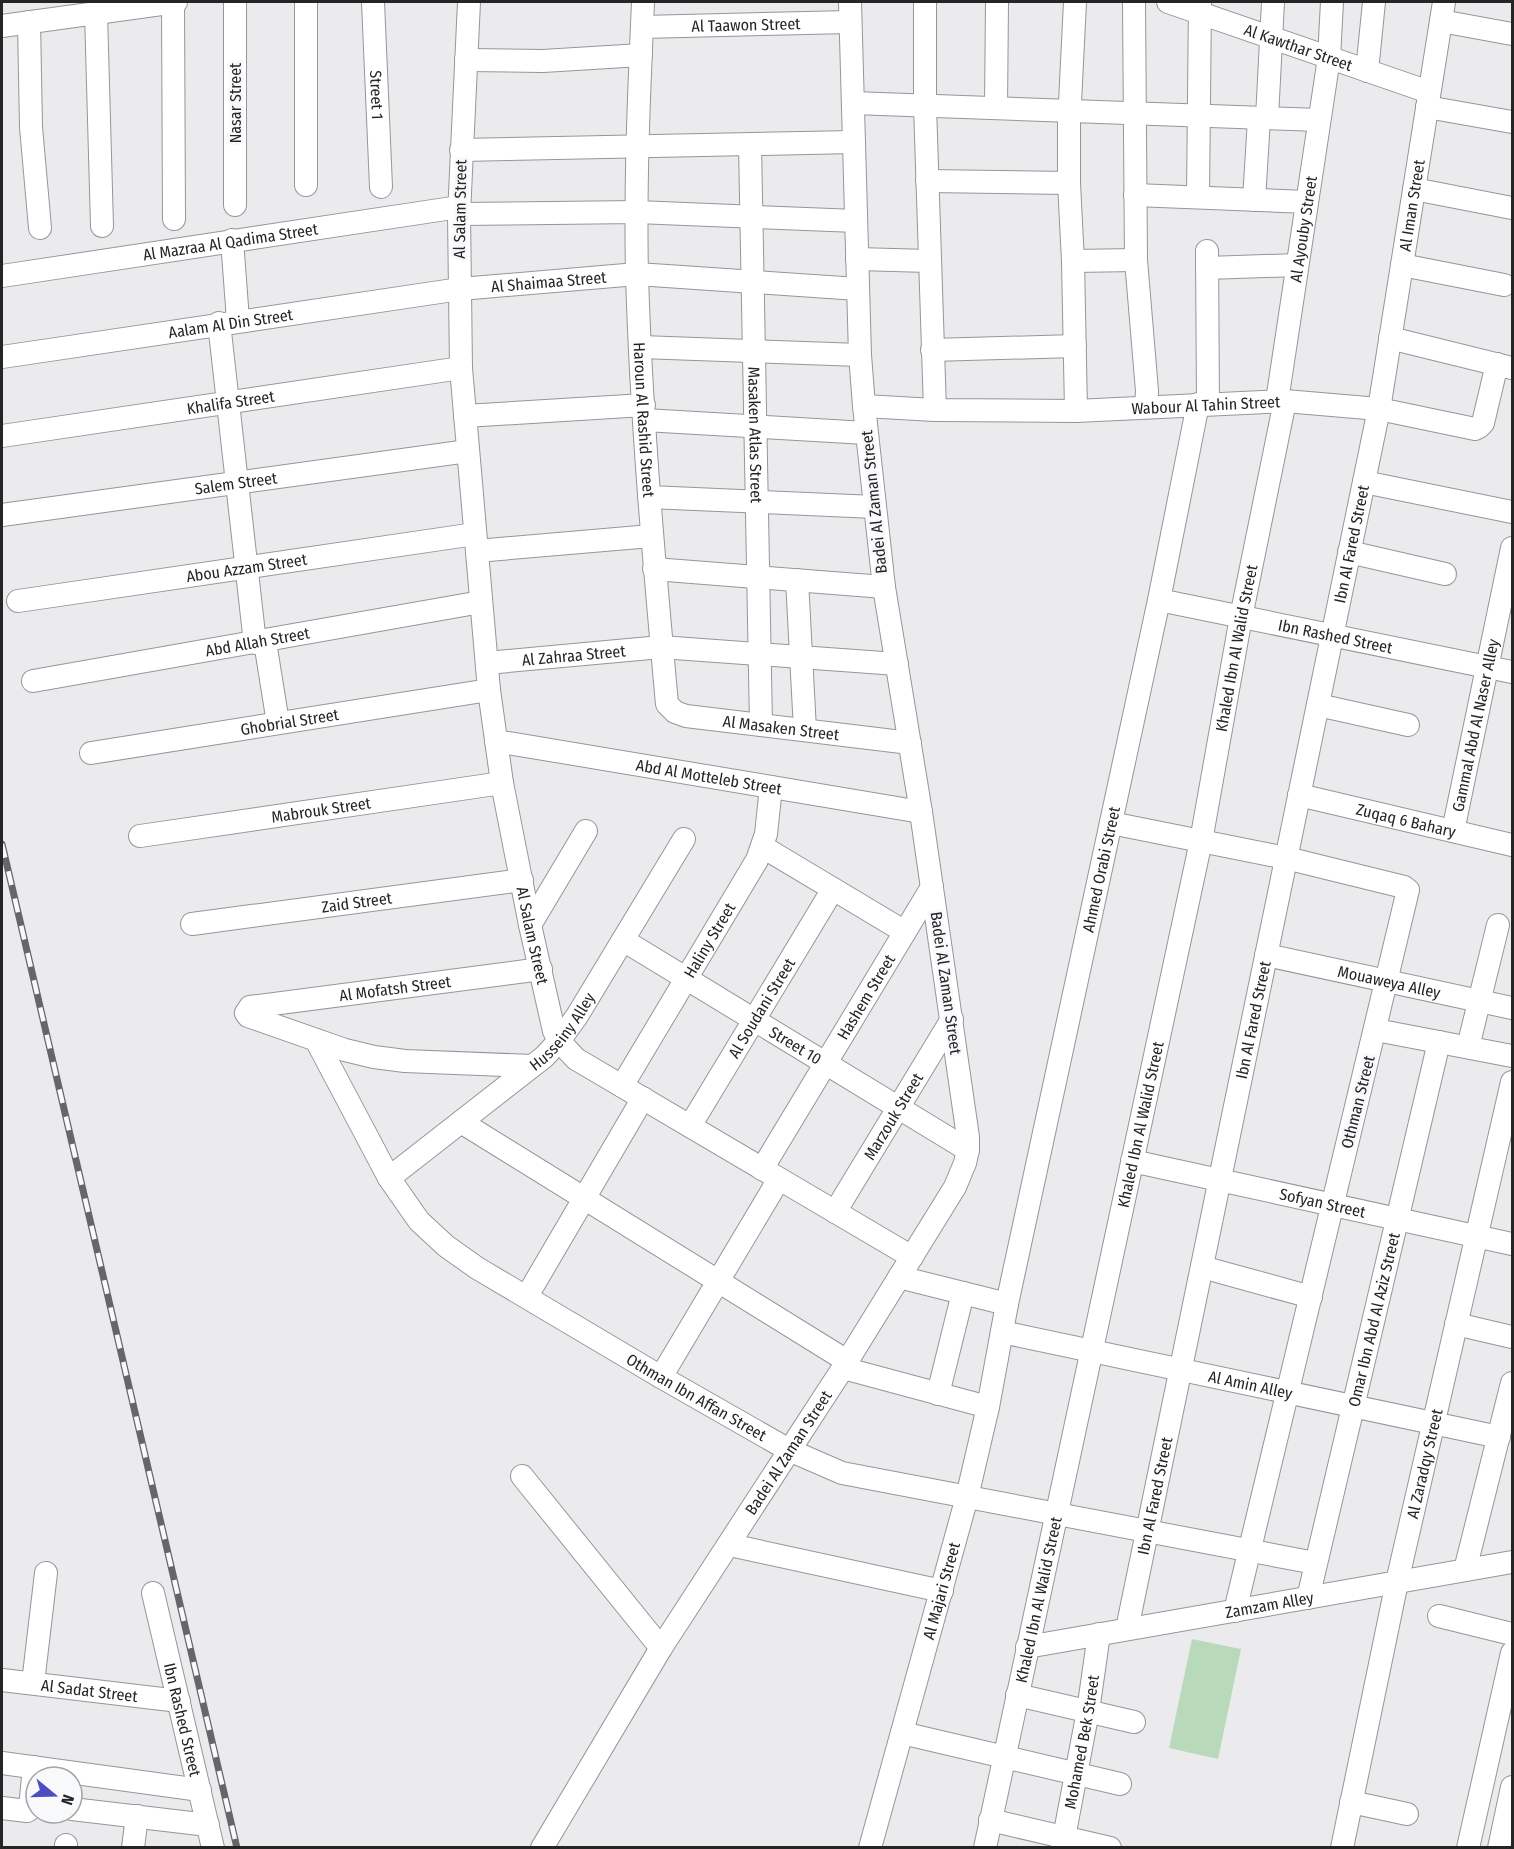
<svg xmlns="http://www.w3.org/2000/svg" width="1514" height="1849" font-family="'Fira Sans Condensed',sans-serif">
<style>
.green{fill:#b9daba}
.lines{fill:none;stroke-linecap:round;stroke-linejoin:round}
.minor-casing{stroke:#969699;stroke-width:24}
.minor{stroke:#fff;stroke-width:22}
.rail-casing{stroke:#666668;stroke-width:7}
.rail{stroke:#f8f9fb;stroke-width:4.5;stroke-dasharray:14;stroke-linecap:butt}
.labels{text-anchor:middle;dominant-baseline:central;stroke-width:6;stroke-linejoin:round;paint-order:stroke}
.street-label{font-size:16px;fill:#252526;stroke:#f8f9fb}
</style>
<rect width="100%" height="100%" fill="#ebebee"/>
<polygon class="green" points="1192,1639 1241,1649 1218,1759 1169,1748"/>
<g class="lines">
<g class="minor-casing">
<g id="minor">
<polyline points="173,2 174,219"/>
<path id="s1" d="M373 2 381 187"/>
<path id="s2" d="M469 2 459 214 461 368 489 690 502 783 530 925 554 1031 559 1041 576 1059 912 1257"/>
<path id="s3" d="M643 2C639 92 635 183 637 274 641 417 654 561 667 704L675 712 686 716 910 743"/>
<polyline points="925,2 925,106 935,410"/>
<polyline points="1075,2 1069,123 1069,183 1073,261 1076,411"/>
<polyline points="1134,2 1136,260 1147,391 1146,407"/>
<path id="s4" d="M1168 2 1429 92"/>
<polyline points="96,13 102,226"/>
<polyline points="1441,21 1512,34"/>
<polyline points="29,22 31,127 40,228"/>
<polyline points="2,26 176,2"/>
<path id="s5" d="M642 27 850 22"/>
<polyline points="466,60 543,61 641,55"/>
<polyline points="1367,71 1374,2"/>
<polyline points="853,103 1319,120"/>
<polyline points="1427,107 1512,122"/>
<polyline points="996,108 997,2"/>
<polyline points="1267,118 1273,2"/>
<path id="s6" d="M750 144 761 725"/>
<polyline points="461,150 854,142"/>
<polyline points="927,181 1069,183"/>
<polyline points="306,185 306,2"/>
<polyline points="1414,189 1512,208"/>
<polyline points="1135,195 1307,202"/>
<polyline points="1198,197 1200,2"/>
<polyline points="1254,200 1259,119"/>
<polyline points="235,205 235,2"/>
<polyline points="459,214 637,212 856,221"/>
<polyline points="232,240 238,320"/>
<polyline points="1207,251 1208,403"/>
<polyline points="857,259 929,261"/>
<polyline points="1073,261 1136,260"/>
<polyline points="1402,265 1504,285"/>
<polyline points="1207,268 1297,265"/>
<path id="s7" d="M2 276 459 207"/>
<polyline points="219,323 255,643"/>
<polyline points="1390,338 1512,368"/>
<polyline points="641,347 860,355"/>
<polyline points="932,350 1075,346"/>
<path id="s8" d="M2 357 460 289 637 274 858 289"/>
<path id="s9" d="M1277 401 1329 58 1332 2"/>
<path id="s10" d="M864 406 935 410 1076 411 1285 401 1379 409 1475 429 1479 427 1483 423 1497 364"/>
<polyline points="465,416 644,405"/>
<polyline points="645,420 866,433"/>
<path id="s11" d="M2 436 461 368"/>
<polyline points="1364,482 1512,512"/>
<polyline points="649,497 875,507"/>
<path id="s12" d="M2 515 468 451"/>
<polyline points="477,551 651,536"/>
<polyline points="1349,552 1445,574"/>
<polyline points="654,569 884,587"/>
<polyline points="797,580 805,730"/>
<path id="s13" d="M1159 600 1512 672"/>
<path id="s14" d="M18 601 475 534"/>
<polyline points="265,642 278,723"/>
<path id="s15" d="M487 663 661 647 897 664"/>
<path id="s16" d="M33 681 481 602"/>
<polyline points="1318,705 1408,725"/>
<path id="s17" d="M496 741 921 812"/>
<path id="s18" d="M91 753 489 690"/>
<path id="s19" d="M1299 795 1512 845"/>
<polyline points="1111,823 1286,858 1404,887 1408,890 1235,1611"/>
<path id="s20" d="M1453 831 1512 548"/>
<path id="s21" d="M140 836 502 783"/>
<polyline points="763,847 905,932"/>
<path id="s22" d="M192 924 522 880"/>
<polyline points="530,925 586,831"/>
<path id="s23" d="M623 940 968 1150"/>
<path id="s24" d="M1266 955 1512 1008"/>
<polyline points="1376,1030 1512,1056"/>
<path id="s25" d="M316 1040 389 1178 419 1221 446 1246 477 1268 661 1377 789 1450 842 1473 1315 1563"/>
<polyline points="1468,1047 1498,925"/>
<path id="s26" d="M532 1066 405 1061 374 1057 345 1050 248 1016 246 1013 250 1007 541 969"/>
<path id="s27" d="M622 1086 757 860 766 834 771 787"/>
<polyline points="461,1122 847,1361"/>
<path id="s28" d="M690 1126 833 889"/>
<path id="s29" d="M1132 1161 1512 1244"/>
<path id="s30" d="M762 1169 932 887"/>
<path id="s31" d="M389 1178 544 1057 559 1041 577 1016 684 839"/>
<path id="s32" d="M835 1212 952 1019"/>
<polyline points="1202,1267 1311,1297"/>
<polyline points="899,1277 1007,1304"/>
<polyline points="527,1296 643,1098"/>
<polyline points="1456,1324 1512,1337"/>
<path id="s33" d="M1002 1332 1499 1437"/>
<polyline points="843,1368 988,1407"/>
<polyline points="661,1377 779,1179"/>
<polyline points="938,1394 963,1293"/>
<polyline points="522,1476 661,1648"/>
<polyline points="730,1545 942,1591"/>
<polyline points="1465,1570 1512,1383"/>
<path id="s34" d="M153 1593 213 1848"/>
<path id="s35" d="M1308 1598 1439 1042"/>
<polyline points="1439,1616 1512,1634"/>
<path id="s36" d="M1127 1629 1379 409 1444 2"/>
<path id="s37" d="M1027 1647 1512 1562"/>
<path id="s38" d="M2 1680 179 1701"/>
<polyline points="33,1683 46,1573"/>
<polyline points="1017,1695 1134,1722"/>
<polyline points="902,1733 1120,1784"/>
<polyline points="2,1763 200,1790"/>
<polyline points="1351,1802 1407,1814"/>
<polyline points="2,1808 27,1811 36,1805"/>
<polyline points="30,1808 34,1767"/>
<polyline points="72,1809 208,1825"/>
<polyline points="990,1820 1110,1848"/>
<polyline points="66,1848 66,1845"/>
<polyline points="133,1848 137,1816"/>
<path id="s39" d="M542 1848 661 1648 843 1368 955 1187 965 1163 968 1150V1137L921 812 884 587 864 406 860 355 850 2"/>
<path id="s40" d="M870 1848 967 1497 988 1407 1007 1304 1159 600 1198 404"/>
<path id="s41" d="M985 1848 1201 841 1241 617 1285 401"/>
<path id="s42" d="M1062 1848 1088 1711 1099 1634"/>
<path id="s43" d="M1342 1848 1397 1582 1512 1082"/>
<polyline points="1468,1848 1512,1653"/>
<polyline points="1499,1848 1512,1787"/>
</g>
</g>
<use href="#minor" class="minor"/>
<g class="rail-casing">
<polyline id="rail" points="2,844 237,1848"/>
</g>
<use href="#rail" class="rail"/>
</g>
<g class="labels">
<g class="street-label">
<text stroke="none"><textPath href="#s5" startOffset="104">Al Taawon Street</textPath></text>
<text stroke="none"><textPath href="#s4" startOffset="138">Al Kawthar Street</textPath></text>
<text stroke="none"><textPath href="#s1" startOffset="93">Street 1</textPath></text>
<text transform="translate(235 103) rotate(-90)">Nasar Street</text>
<text stroke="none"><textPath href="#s36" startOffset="1452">Al Iman Street</textPath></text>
<text transform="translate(460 209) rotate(-89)">Al Salam Street</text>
<text stroke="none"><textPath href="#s9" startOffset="174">Al Ayouby Street</textPath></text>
<text stroke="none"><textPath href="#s7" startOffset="231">Al Mazraa Al Qadima Street</textPath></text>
<text stroke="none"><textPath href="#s8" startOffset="552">Al Shaimaa Street</textPath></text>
<text stroke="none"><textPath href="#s8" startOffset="231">Aalam Al Din Street</textPath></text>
<text stroke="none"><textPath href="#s11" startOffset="231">Khalifa Street</textPath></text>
<text stroke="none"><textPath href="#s10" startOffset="342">Wabour Al Tahin Street</textPath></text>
<text stroke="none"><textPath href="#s3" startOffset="418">Haroun Al Rashid Street</textPath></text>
<text stroke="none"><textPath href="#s6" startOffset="291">Masaken Atlas Street</textPath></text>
<text stroke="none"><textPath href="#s12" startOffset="236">Salem Street</textPath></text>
<text transform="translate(874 502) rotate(-96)">Badei Al Zaman Street</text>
<text stroke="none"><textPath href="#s36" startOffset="1108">Ibn Al Fared Street</textPath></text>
<text stroke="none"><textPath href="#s14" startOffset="231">Abou Azzam Street</textPath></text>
<text stroke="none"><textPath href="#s13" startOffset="180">Ibn Rashed Street</textPath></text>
<text stroke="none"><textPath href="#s16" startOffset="228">Abd Allah Street</textPath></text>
<text stroke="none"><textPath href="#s41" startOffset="1226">Khaled Ibn Al Walid Street</textPath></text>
<text stroke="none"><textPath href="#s15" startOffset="87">Al Zahraa Street</textPath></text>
<text stroke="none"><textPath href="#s18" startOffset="201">Ghobrial Street</textPath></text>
<text stroke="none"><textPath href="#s20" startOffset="108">Gammal Abd Al Naser Alley</textPath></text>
<text stroke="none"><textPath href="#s3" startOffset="822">Al Masaken Street</textPath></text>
<text stroke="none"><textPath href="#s17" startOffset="216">Abd Al Motteleb Street</textPath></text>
<text stroke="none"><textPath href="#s21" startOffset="183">Mabrouk Street</textPath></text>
<text stroke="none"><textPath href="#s19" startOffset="110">Zuqaq 6 Bahary</textPath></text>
<text stroke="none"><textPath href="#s40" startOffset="1006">Ahmed Orabi Street</textPath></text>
<text stroke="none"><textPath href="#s22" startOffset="166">Zaid Street</textPath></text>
<text stroke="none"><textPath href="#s2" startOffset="939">Al Salam Street</textPath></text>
<text stroke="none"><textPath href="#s27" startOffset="170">Haliny Street</textPath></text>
<text stroke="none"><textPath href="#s24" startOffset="126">Mouaweya Alley</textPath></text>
<text transform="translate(946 983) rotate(82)">Badei Al Zaman Street</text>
<text stroke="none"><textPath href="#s26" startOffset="448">Al Mofatsh Street</textPath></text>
<text stroke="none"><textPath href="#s30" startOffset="201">Hashem Street</textPath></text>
<text stroke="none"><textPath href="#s28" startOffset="138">Al Soudani Street</textPath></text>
<text stroke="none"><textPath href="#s36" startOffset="622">Ibn Al Fared Street</textPath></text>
<text stroke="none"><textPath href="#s31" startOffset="228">Husseiny Alley</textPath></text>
<text stroke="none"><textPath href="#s23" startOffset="202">Street 10</textPath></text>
<text transform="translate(1358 1102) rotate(-76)">Othman Street</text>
<text stroke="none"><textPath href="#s32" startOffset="112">Marzouk Street</textPath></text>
<text stroke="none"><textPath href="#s41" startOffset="740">Khaled Ibn Al Walid Street</textPath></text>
<text stroke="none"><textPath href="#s29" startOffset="195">Sofyan Street</textPath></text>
<text stroke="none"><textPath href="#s35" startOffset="286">Omar Ibn Abd Al Aziz Street</textPath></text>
<text stroke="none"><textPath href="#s33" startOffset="254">Al Amin Alley</textPath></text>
<text stroke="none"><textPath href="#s25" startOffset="538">Othman Ibn Affan Street</textPath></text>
<text stroke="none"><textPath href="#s39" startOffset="466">Badei Al Zaman Street</textPath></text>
<text stroke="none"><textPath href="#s43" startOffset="393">Al Zaradqy Street</textPath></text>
<text stroke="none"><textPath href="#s36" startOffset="136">Ibn Al Fared Street</textPath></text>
<text stroke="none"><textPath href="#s40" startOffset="267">Al Majari Street</textPath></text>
<text stroke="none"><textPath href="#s41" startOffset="254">Khaled Ibn Al Walid Street</textPath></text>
<text stroke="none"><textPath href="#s37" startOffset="246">Zamzam Alley</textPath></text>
<text stroke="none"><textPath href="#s38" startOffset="88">Al Sadat Street</textPath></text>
<text stroke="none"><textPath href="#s34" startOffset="130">Ibn Rashed Street</textPath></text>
<text stroke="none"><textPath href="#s42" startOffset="108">Mohamed Bek Street</textPath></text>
</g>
</g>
<rect width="1514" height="1849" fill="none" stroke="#252526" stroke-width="6"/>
<g transform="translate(54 1795) rotate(109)"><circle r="28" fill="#f8f9fb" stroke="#a4a4a6" stroke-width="1.5"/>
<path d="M0-4.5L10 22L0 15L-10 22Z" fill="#4c4dc3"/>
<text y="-9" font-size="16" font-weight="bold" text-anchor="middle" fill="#252526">N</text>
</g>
</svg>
